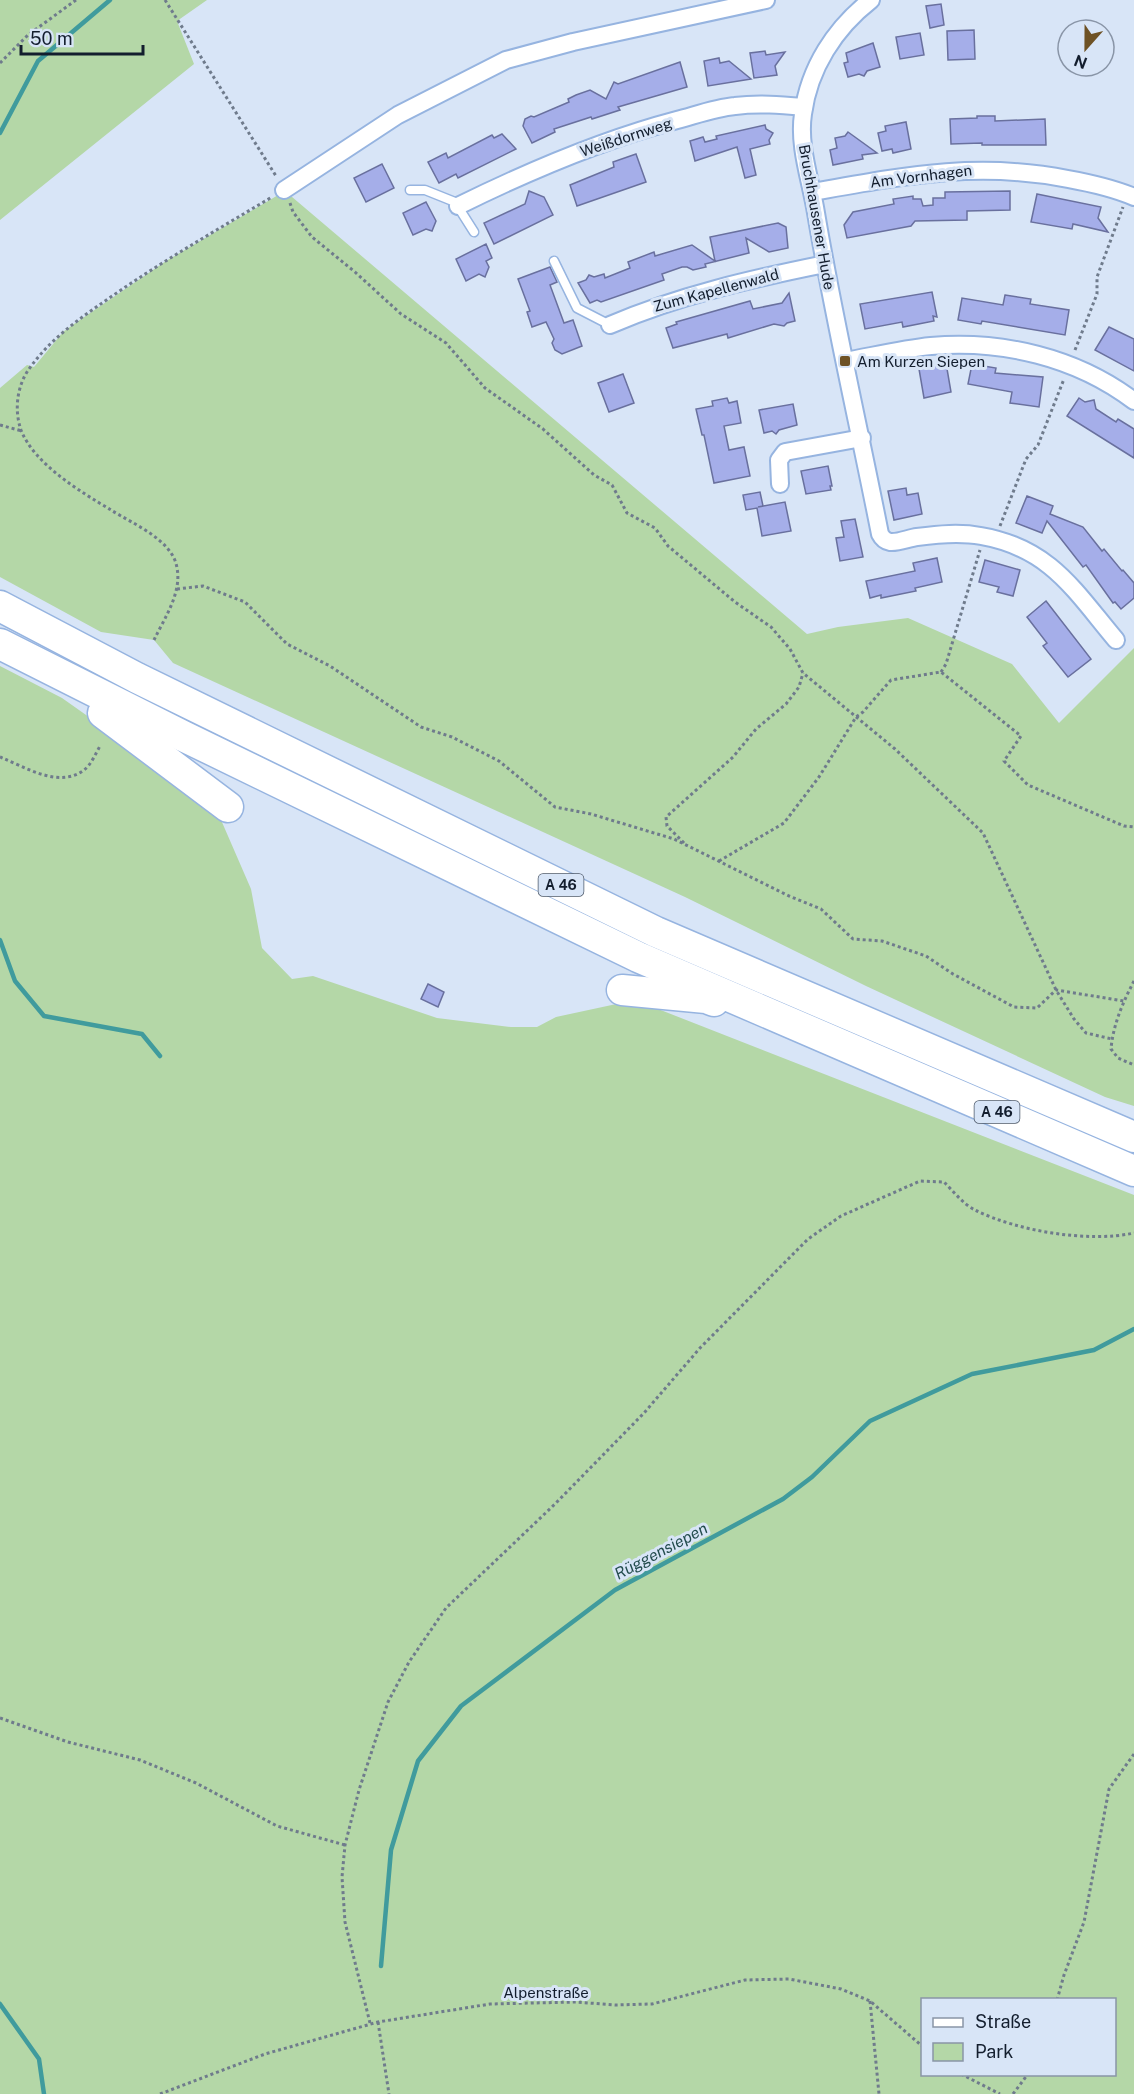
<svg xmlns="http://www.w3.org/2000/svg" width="1134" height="2094" font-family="'Public Sans',sans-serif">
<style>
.green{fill:#b4d7a7;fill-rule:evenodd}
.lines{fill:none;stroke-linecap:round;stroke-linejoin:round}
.stream{stroke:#409b9d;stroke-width:4.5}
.building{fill:#a5aee9;stroke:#69709e;stroke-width:1.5}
.lane-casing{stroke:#96b4e0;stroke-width:11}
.street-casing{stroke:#96b4e0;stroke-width:20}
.highway-casing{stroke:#96b4e0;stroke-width:33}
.path{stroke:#6f7b8c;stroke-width:3;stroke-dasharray:3 3;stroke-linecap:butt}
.lane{stroke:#fff;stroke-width:8}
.street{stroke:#fff;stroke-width:16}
.highway{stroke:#fff;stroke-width:30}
.poi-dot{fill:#6e5225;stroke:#d8e5f7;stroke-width:2}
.labels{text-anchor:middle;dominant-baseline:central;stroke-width:6;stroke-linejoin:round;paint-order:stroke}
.shield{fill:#d8e5f7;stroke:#4e5a6a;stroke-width:1.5}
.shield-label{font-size:14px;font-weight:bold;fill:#131e2e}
.street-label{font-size:15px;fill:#131e2e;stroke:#d8e5f7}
.poi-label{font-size:15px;fill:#131e2e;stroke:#d8e5f7;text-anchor:start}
.water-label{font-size:16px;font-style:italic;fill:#244d4e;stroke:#d8e5f7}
</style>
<rect width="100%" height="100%" fill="#d8e5f7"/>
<g class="green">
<polygon points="0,0 207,0 177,21 194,64 0,220"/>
<polygon points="285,191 807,634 838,627 908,618 1012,664 1059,723 1134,648 1134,1106 1105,1097 866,986 685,897 173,663 154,640 101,632 0,577 0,388 27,365 34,367 63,332 74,324 166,261"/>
<path d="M0 666 62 698 181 782 218 813 251 889 262 948 292 979 313 976 437 1018 511 1027H537L556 1017 635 1000 1134 1195V2094H0ZM922 2000H1114V2074H922Z"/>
</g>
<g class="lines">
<g class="stream">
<polyline points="0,133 38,61 110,0"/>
<polyline points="0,940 15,981 44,1016 142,1034 160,1056"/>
<polyline points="381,1966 391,1850 418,1761 461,1706 615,1590 783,1499 812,1477 870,1421 972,1374 1094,1350 1134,1329"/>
<polyline points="0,2004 39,2059 44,2094"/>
</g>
</g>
<g class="building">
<polygon points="941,4 944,25 930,28 926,6"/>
<polygon points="974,30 975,59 948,60 947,31"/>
<polygon points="920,33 924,55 900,59 896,37"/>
<polygon points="873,43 880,67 867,71 864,76 859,74 848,77 844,63 848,62 846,53"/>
<polygon points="765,51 766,55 785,52 775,66 777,75 754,78 750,53"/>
<polygon points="719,58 720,63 729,61 751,79 708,86 704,61"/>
<polygon points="680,62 687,87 618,107 620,110 592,119 591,117 554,129 555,132 532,143 523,126 525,119 531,116 534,117 569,102 568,99 576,95 590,90 606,99 614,82 618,84"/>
<polygon points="977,116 995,116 995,121 1045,119 1046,145 982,145 982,143 951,144 950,119 977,118"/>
<polygon points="906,122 911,149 893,153 892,149 882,151 878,133 886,131 885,126"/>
<polygon points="765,125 766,129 773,133 769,140 770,144 750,149 756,175 745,178 737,147 695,161 690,141 703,137 705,142 717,139 716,136"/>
<polygon points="848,132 877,153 862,155 863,159 833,165 830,150 837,148 835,138 845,136"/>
<polygon points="502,134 516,149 458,178 456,174 439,183 428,162 446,153 448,158 492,135 494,138"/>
<polygon points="636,154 646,182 577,206 570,185 614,167 613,162"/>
<polygon points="382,164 394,188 366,202 354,178"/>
<polygon points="529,191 544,197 553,215 494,244 484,223 525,204"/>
<polygon points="1010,191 1010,210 967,211 967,220 915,221 911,226 847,238 844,225 853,212 894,204 893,199 913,196 913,199 921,199 923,206 933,205 933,198 945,198 945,192"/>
<polygon points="1037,194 1101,207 1098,218 1108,232 1073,224 1072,229 1031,222"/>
<polygon points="426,202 436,221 432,231 426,229 413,235 403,213"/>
<polygon points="778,223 786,227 788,248 769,252 746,238 749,253 705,264 706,267 693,270 687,267 682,267 662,274 664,280 601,302 597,300 590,303 578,283 586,280 589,275 594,277 604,274 605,278 630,268 628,262 654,252 655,256 692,245 715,261 710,237"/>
<polygon points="486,244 492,258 486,261 489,267 485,277 479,274 466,281 456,259"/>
<polygon points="550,267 557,282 550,285 564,323 573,320 582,346 562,354 555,350 552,343 554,339 546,322 532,327 527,312 530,311 518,279"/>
<polygon points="932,292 937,317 933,316 934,321 903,327 902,322 865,329 860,304"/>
<polygon points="789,293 795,321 787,323 784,326 774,324 728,338 727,334 673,348 666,328 677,324 676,322 750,301 753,309 782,303"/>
<polygon points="1005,295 1031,299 1030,304 1069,310 1065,335 982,321 981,324 958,320 962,298 1003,305"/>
<polygon points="1109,327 1134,339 1134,371 1095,350"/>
<polygon points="946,363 951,392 924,398 919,369"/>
<polygon points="972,364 996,368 995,373 1043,377 1039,407 1010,403 1012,392 968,384"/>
<polygon points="623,374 634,403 609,412 598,383"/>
<polygon points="727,398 729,403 737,401 741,423 724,426 729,450 744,447 750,476 714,483 704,435 702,435 696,409 713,406 712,401"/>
<polygon points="1079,398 1085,402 1094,400 1096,409 1116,422 1118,419 1134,429 1134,458 1067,416"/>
<polygon points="793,404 797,425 779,430 776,434 772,431 764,433 759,410"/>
<polygon points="828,466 832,486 830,486 831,490 806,494 801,471"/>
<polygon points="906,488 907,495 918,493 922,514 894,520 888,491"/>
<polygon points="760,492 763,506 758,507 785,502 791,531 762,536 757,508 746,510 743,495"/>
<polygon points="1027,496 1053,506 1050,514 1083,527 1102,551 1104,549 1122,571 1123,570 1134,583 1134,598 1121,609 1115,602 1113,603 1086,565 1083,567 1047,521 1042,533 1016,523"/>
<polygon points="855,519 863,557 840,561 836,538 844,537 841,521"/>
<polygon points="937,558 942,582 915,588 916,591 881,598 881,595 870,598 866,581 915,571 913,563"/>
<polygon points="985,560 1020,570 1013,596 997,592 999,587 979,582"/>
<polygon points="1046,601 1091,659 1068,677 1043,646 1047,643 1027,617"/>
<polygon points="428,984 444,992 438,1007 421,999"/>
</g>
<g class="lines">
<g class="lane-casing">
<g id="lane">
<polyline points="410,190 425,190 455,202 474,232"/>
<polyline points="554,261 577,308 610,325"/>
</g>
</g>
<g class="street-casing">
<g id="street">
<path d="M871 0C835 28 809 68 803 114 798 146 811 181 816 213 834 320 859 427 880 534 882 538 885 541 890 542 898 543 909 538 917 537 939 534 960 532 981 536 1050 548 1074 590 1116 640"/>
<polyline points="284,190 398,115 506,60 573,42 766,0"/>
<path d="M813 192C903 176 977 161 1068 179 1090 183 1113 188 1134 197"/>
<path d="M458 206C529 171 601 140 677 120 696 115 715 108 735 106 758 103 781 105 804 107"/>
<path d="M610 325C680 295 751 279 825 264"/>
<path d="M845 361C873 356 902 349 931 346 1002 340 1076 357 1134 401"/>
<polyline points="780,484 779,460 785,452 862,438"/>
</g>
</g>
<g class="highway-casing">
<g id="highway">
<polyline points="0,606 137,678 656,932 1134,1137"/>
<polyline points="0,644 183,736 638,957 1134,1171"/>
<polyline points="103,713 228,807"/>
<polyline points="622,990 706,998 714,1001"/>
</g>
</g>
<g class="path">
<polyline points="165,0 276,176"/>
<polyline points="0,63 28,35 76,0"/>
<polyline points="290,203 293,212 312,237 355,272 401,314 446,343 485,388 543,429 594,475 612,485 627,513 655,528 668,546 735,602 771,627 790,649 803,673 895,749 983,833 1056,990 1074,1019 1086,1033 1112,1039"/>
<polyline points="1075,350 1097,294 1097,277 1123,207"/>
<polyline points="0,425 22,431"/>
<polyline points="1000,526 1026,459 1038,445 1064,379"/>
<polyline points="177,589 203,586 245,602 287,644 330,666 421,727 452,737 499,761 555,807 591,814 674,839 789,896 821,909 853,939 882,941 926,956 953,974 1014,1007 1037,1008 1056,990 1124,1001"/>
<path d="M154 640C164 619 182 593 177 568 173 540 133 524 111 510 81 492 34 464 21 430 14 410 17 386 29 369 52 336 85 315 118 292 168 258 220 228 272 197"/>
<polyline points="941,672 946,664 980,550"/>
<path d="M0 757C25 767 59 789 84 770 91 765 96 753 100 746"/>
<polyline points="684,843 667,826 666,817 733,757 756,729 786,704 799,687 803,673"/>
<polyline points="719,861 784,823 819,777 856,717 863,712 891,680 941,672 1021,736 1004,761 1028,785 1124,826 1134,827"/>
<path d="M1134 981C1123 1002 1113 1025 1111 1049L1118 1058 1134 1065"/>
<polyline points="0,1718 68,1742 140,1760 196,1783 277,1826 345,1845"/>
<polyline points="1057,2000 1064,1975 1084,1922 1109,1789 1134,1754"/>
<polyline points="870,2001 879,2094"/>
<polyline points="378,2022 389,2094"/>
<path d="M370 2023 345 1922 342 1877 345 1845 359 1790 388 1702 409 1662 446 1608 555 1504 601 1457 644 1413 700 1348 808 1239 841 1216 920 1181 944 1182C953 1191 964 1205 975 1210 1017 1231 1088 1243 1134 1233"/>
<polyline points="961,2074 1000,2094"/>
<polyline points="160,2094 265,2054 378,2022 490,2004 576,2002 615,2005 652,2004 745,1980 789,1979 841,1989 870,2001 922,2046"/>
<polyline points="1013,2094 1028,2074"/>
</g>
<use href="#lane" class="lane"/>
<use href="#street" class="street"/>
<use href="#highway" class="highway"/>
</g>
<rect class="poi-dot" x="839" y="355" width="12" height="12" rx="3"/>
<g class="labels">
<g class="shield">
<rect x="538.5" y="874" width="45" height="22" rx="4.5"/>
<rect x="974.5" y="1101" width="45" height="22" rx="4.5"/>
</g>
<g class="shield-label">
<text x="561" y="885">A 46</text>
<text x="997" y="1112">A 46</text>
</g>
<g class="street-label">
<text transform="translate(626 137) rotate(-18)">Weißdornweg</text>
<text transform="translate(921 176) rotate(-7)">Am Vornhagen</text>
<text transform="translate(817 217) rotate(80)">Bruchhausener Hude</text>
<text transform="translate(716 290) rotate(-15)">Zum Kapellenwald</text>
<text x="546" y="1992">Alpenstraße</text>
</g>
<g class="poi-label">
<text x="857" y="361">Am Kurzen Siepen</text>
</g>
<g class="water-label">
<text transform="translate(661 1551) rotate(-28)">Rüggensiepen</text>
</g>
</g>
<rect x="921" y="1998" width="195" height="78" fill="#d8e5f7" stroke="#8995a7" stroke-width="1.5"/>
<rect x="933" y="2018" width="30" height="9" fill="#ffffff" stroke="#8995a7" stroke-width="1.5"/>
<text x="975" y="2028" font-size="18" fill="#131e2e">Straße</text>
<rect x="933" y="2043" width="30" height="18" fill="#b4d7a7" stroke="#8995a7" stroke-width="1.5"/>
<text x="975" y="2058" font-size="18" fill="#131e2e">Park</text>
<g transform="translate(1086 48) rotate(201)"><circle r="28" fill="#d8e5f7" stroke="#8995a7" stroke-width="1.5"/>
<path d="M0-4.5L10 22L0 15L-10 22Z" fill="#6e5225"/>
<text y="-9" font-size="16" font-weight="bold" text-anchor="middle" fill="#131e2e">N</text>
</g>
<path d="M21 45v9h122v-9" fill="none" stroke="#131e2e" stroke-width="3"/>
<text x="30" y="45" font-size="18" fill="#131e2e" stroke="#d8e5f7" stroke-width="4.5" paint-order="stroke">50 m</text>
</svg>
